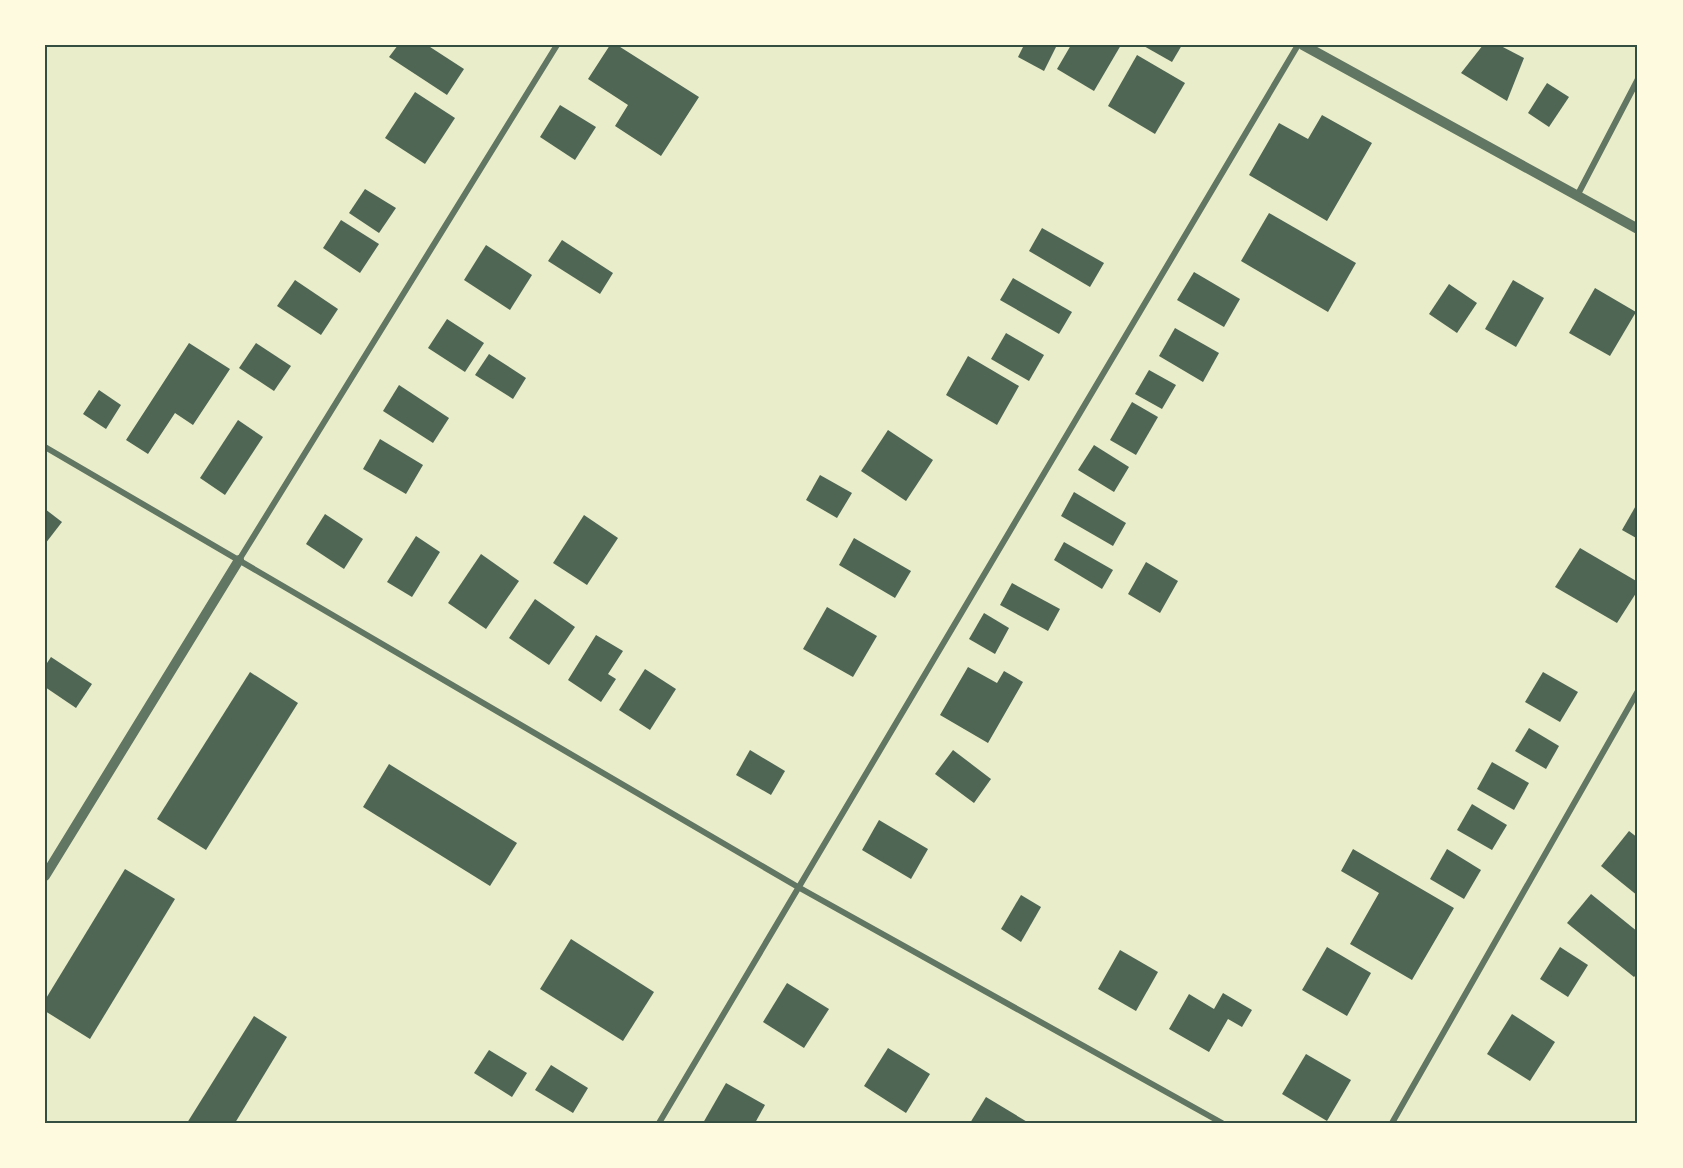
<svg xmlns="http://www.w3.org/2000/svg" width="1683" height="1168" font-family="'Alegreya Sans',sans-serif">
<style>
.building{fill:#4f6655}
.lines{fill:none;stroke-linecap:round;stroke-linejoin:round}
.minor{stroke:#617663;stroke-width:6}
.tertiary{stroke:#617663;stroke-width:10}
.neatline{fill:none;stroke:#344e41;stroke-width:2}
</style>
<rect width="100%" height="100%" fill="#e9edc9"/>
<g class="building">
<polygon points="398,45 427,45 464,69 447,95 389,57"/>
<polygon points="610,45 617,45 699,97 661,156 615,126 628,105 588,79"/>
<polygon points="1024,45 1057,45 1044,71 1018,57"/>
<polygon points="1071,45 1121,45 1094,91 1057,69"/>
<polygon points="1142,45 1182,45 1172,62"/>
<polygon points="1483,45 1499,45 1524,58 1507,101 1461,73"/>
<polygon points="1137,55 1185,83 1155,134 1108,106"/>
<polygon points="1547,83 1569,97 1549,127 1528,113"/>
<polygon points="415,92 455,118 425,164 385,138"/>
<polygon points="560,105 596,127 575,160 540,137"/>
<polygon points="1322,115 1372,143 1327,221 1249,175 1279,123 1308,139"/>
<polygon points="365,189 396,208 379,233 349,213"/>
<polygon points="1269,213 1356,263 1328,312 1241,261"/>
<polygon points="341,220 379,244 360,273 323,248"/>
<polygon points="1042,228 1104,263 1090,287 1029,251"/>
<polygon points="562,240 613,273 600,294 548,261"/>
<polygon points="486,245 532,275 510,310 464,280"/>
<polygon points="1194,272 1240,299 1224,327 1177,300"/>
<polygon points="1013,278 1072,312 1059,334 1000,300"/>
<polygon points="295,280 338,309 321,335 277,306"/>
<polygon points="1513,280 1544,298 1516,347 1485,329"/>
<polygon points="1449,284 1477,303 1457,333 1429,314"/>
<polygon points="1595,288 1636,312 1610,356 1569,333"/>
<polygon points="447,319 484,343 465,372 428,348"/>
<polygon points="1175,328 1219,353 1203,382 1159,356"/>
<polygon points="1006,333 1044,355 1029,381 991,359"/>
<polygon points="189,343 230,369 193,425 175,413 148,454 126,440"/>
<polygon points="256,343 291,366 274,391 239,368"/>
<polygon points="489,354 526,378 513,399 475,375"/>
<polygon points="968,356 1019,386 997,425 946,395"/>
<polygon points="1149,370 1176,385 1162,409 1135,394"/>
<polygon points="399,385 449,418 433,443 383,411"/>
<polygon points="99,390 121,405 106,429 83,414"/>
<polygon points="1132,402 1158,417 1136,455 1110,440"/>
<polygon points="238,420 263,437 225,495 200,478"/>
<polygon points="888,430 933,460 906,501 861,471"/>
<polygon points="380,439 423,465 406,494 363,469"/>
<polygon points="1094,445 1129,467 1114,492 1078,470"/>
<polygon points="820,475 852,493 837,518 806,500"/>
<polygon points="1074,492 1126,523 1113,546 1061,516"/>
<polygon points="1638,502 1638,539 1622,530"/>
<polygon points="45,509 62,522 45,544"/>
<polygon points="325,514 363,539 344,569 306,544"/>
<polygon points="584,515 618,538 587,585 553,563"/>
<polygon points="416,536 440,552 412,597 387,582"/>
<polygon points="854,538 911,571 895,598 839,565"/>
<polygon points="1064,542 1113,570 1102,589 1054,560"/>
<polygon points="1580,548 1638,582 1638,590 1617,623 1555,587"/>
<polygon points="481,554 519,581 486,629 448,603"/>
<polygon points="1146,562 1178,581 1160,613 1128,594"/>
<polygon points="1012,583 1060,609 1048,631 1000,605"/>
<polygon points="535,599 575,627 549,665 509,638"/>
<polygon points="827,607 877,636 853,677 803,649"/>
<polygon points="984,613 1009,628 995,654 969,639"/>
<polygon points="596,635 623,651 608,674 616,679 601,702 568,680"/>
<polygon points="51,657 92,684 76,708 45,687 45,666"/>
<polygon points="968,667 997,683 1004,671 1023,682 988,743 940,715"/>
<polygon points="645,669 676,689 650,730 619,710"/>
<polygon points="250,672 298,703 206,850 157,819"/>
<polygon points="1543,672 1578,692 1560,722 1525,702"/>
<polygon points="1529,728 1559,746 1546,769 1515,751"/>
<polygon points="750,750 785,771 771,795 736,775"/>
<polygon points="953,750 991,779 974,803 935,774"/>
<polygon points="1492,762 1529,783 1514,810 1477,789"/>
<polygon points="389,764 517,843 490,886 363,807"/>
<polygon points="1472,804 1507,825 1492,850 1457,830"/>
<polygon points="879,820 928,849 911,879 862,850"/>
<polygon points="1629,831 1638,838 1638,896 1601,866"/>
<polygon points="1353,849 1454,908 1412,980 1350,944 1379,893 1341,871"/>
<polygon points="1447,849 1481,870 1464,899 1430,879"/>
<polygon points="125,869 175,899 90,1039 45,1011 45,1000"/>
<polygon points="1591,894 1638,932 1638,973 1634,977 1567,923"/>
<polygon points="1021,895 1041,907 1021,942 1001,929"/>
<polygon points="571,939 654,992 623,1041 540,989"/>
<polygon points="1327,947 1371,973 1347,1016 1302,990"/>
<polygon points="1560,947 1588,965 1568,997 1540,979"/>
<polygon points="1120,950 1158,972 1136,1011 1098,989"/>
<polygon points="787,983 829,1009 804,1048 763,1022"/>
<polygon points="1223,993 1252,1010 1242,1027 1228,1019 1209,1052 1169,1029 1189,994 1214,1009"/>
<polygon points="1512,1014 1555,1042 1530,1081 1487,1054"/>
<polygon points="254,1016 287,1037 235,1123 187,1123"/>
<polygon points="888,1048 930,1074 906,1113 864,1086"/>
<polygon points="489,1050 527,1073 512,1097 474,1073"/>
<polygon points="1306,1054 1351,1080 1327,1121 1282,1094"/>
<polygon points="551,1065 588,1088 573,1113 535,1090"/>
<polygon points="726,1083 765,1105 755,1123 703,1123"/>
<polygon points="986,1097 1029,1123 970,1123"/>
</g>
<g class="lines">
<g class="minor">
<polyline points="1577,196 1638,79"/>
<polyline points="45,447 798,887 1222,1123"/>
<polyline points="239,560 557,45"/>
<polyline points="659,1123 1298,45"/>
<polyline points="1392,1123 1638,691"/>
</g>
<g class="tertiary">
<polyline points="1303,45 1638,229"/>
<polyline points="45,876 239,560"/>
</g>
</g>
<rect width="1683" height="1168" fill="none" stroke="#fefae0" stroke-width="93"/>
<rect x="46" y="46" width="1590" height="1076" class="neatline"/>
</svg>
